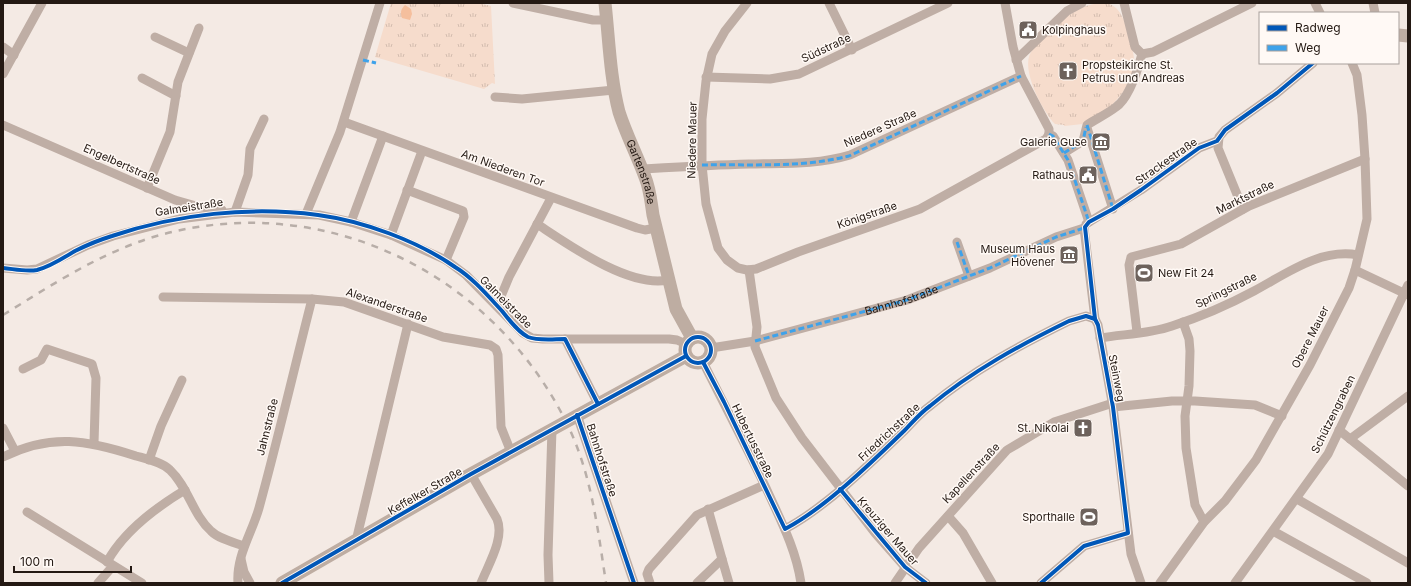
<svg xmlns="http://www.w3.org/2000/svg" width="1411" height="586" font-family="Inter,sans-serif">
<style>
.grass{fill:url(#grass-tufts)}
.water{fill:#f5bf9d}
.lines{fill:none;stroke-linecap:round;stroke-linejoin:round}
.street{stroke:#bfaea5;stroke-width:9}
.secondary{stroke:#beada2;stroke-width:13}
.rail{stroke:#b8aea8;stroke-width:2.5;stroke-dasharray:7 7;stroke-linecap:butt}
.quiet{stroke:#3ea2ea;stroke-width:3;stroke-dasharray:6 3;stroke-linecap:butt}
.cycleway-casing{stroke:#fff9f5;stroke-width:6}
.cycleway{stroke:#0057b8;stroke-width:4}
.labels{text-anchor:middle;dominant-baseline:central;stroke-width:3;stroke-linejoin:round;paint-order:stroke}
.poi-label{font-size:11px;fill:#241913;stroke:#fff9f5;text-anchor:end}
.street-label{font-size:11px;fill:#241913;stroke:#fff9f5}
</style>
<defs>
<pattern id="grass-tufts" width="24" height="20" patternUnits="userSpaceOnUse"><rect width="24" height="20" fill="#f6dccc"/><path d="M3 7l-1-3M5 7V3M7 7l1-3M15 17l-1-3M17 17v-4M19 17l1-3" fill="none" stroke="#d3bcae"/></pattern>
</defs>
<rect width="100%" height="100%" fill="#f4eae4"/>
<g class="grass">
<polygon points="391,3 478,3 491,6 495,84 492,83 484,89 375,57"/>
<path d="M1099 3C1106 3 1110 3 1116 8 1126 16 1137 58 1134 71 1128 92 1103 118 1082 124 1077 125 1071 125 1064 126V125L1055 124C1043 112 1020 69 1031 52 1035 44 1046 37 1052 30 1066 16 1078 6 1099 3Z"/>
</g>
<path class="water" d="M405 5 411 9 412 14 410 20 402 18C400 12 401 9 405 5Z"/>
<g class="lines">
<g class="street">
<polyline points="513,3 593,20 607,20"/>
<polyline points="747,3 725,31 712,54 706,81 702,119 702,165 706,204 718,248 727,260 738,268 747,270 756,269 798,252 920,209 1046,139 1049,134"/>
<polyline points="829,3 852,50"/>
<polyline points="1005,3 1013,47 1021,76 1049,129 1049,134 1053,136 1068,160 1089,222"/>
<polyline points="1124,3 1135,47 1142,54"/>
<polyline points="1315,3 1320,13"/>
<polyline points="1373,3 1375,13"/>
<polyline points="155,37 189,53"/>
<polyline points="3,47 14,55"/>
<polyline points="1142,54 1153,52 1252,3"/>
<polyline points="1016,60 1067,11 1082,3"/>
<polyline points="3,74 42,3"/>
<polyline points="706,77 770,79 799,74 948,3"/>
<polyline points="142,78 176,96"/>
<polyline points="495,97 522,99 614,90"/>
<polyline points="344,122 637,228 645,230 656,228"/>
<polyline points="3,125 175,200 196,206 222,210"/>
<polyline points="1087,128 1113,209"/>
<path d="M1064 153 1083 141 1087 125C1096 119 1107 114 1116 107 1129 98 1138 69 1142 54"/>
<path d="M642 169C678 167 713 165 749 164 783 163 817 165 850 155L1021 76"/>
<polyline points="147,188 170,132 178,82 199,28"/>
<polyline points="407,190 463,211 464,217 446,260"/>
<polyline points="1243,209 1218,148 1219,137 1225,130 1277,93 1313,63"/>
<polyline points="235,212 248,175 250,149 264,119"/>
<polyline points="306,214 340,132 380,3"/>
<polyline points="351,222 383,136"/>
<path d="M537 224C569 245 629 288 668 280"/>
<polyline points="1086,224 1141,190 1199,148 1217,141"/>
<polyline points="1084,228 1095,319 1098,325 1113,407 1131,554 1141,583"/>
<polyline points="391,235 422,151"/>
<polyline points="957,242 969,276"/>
<polyline points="3,268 27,270 37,269 88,245 113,236 179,219 235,212 319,215 351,222 391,235 446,260 466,275 523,333 532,338 543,339 669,339 677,340 686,344"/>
<polyline points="749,270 757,327 755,347 776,398 802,438 875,533 905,567 926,583"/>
<polyline points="1355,270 1408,295"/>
<polyline points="163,297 312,299 344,302 443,337 490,345 496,349 498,355 501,427 511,452"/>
<polyline points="497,306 509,277 551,198"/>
<polyline points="1183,322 1189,339 1190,351 1189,386 1185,416 1186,448 1195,505 1204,522"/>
<polyline points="1137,332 1129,265 1131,257 1181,244 1249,206 1365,159"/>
<path d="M1100 338C1124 334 1149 334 1172 326 1200 317 1228 305 1254 291 1286 274 1320 248 1358 255"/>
<polyline points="565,339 598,404"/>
<polyline points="711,348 755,341 907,300 990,268 1056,237 1084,228"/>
<path d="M703 362C724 404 746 446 766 488 780 519 796 549 801 583"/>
<polyline points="23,369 41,360 47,349 92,364 96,378 94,443"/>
<polyline points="1113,407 1172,401 1195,401 1255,405 1282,416"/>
<polyline points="577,415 634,583"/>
<polyline points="3,428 15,451"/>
<polyline points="1339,430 1408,486"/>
<polyline points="1350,439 1408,396"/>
<path d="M3 457C51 433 87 440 136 456 147 459 162 462 170 470 188 487 193 515 211 531 219 539 233 542 244 546"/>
<polyline points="149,460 161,426 182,380"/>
<path d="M471 474 497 519C505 538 488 565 481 583"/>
<polyline points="1297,499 1408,563"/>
<polyline points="27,512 142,583"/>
<polyline points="948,516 963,533 992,583"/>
<path d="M785 529C825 508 871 463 904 431 912 423 920 413 930 406 972 371 1020 345 1069 321L1086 316 1095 319"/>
<polyline points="1273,531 1367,583"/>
<polyline points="356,541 408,324"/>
<polyline points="241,559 244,572 250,583"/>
<polyline points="722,559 729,583"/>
<path d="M107 562C124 531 155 508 185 490"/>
<polyline points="98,583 113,566"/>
<path d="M238 583C236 556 252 533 259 508 278 439 294 369 312 299"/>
<polyline points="549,583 548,555 552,429"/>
<polyline points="650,583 647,574 649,569 697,515 764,485"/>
<polyline points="697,583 722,559 708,509"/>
<polyline points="895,583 919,548 1007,450 1054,422 1113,403"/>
<polyline points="1041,583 1084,546 1128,533"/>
<polyline points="1160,583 1204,522 1225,501 1256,460 1310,365 1349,288 1355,270 1367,219 1365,159 1362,115 1357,75 1352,63"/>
<polyline points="1235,583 1328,454 1408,285"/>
</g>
<g class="secondary">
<path id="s1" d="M605 3C609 39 610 77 619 112 626 134 637 155 645 177 650 189 651 202 653 215L676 309 692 338"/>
<polyline points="1398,35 1408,36"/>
<circle cx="698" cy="350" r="13"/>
<polyline points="282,583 471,474 686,356"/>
</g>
<path class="rail" d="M3 315C50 286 97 255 150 238 319 186 496 272 570 430 592 478 598 531 606 583"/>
<g class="quiet">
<polyline points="363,60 376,63"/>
<polyline points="1087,125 1113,209"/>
<polyline points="1049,134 1053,136 1068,160 1089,222"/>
<polyline points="1064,153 1083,141 1086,127"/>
<path d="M702 165C750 164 802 168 849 156L1021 76"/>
<polyline points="957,242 969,276"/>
<path id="s2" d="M755 341 907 300 990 268 1056 237 1084 228"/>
</g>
<g class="cycleway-casing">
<g id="cycleway">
<path d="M3 268C14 269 26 272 37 270 50 267 63 258 75 251 87 245 99 240 112 236 177 214 250 206 318 215 363 221 418 241 455 267 473 278 488 296 502 311 509 320 518 332 528 337 538 341 554 339 565 339L598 404"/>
<circle cx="698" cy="350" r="13"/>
<path d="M703 362 724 402 785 529C825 508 871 463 904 431 912 423 920 413 930 406 972 371 1020 345 1069 321L1086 316 1095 319"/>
<polyline points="577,415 634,583"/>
<polyline points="840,489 905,567 926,583"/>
<polyline points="282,583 471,474 686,356"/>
<polyline points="1041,583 1084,546 1128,533 1113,407 1098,325 1095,319 1085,227 1089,222 1113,209 1141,190 1199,148 1217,141 1225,130 1277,93 1313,63"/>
</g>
</g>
<use href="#cycleway" class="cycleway"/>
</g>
<defs>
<g id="civic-square" transform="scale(1)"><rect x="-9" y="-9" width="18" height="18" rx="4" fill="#6d625c" stroke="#fff9f5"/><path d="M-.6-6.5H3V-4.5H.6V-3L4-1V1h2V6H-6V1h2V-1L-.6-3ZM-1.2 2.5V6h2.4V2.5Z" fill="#fff"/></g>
<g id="church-square" transform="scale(1)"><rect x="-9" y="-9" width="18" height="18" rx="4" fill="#6d625c" stroke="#fff9f5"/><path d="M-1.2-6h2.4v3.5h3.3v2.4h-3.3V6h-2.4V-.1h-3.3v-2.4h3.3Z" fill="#fff"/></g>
<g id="museum-square" transform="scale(1)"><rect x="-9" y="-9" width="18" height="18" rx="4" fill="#6d625c" stroke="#fff9f5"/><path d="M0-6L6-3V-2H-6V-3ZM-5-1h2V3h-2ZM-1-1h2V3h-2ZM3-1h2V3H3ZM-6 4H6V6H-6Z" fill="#fff"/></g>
<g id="stadium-square" transform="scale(1)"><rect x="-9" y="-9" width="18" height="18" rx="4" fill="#6d625c" stroke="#fff9f5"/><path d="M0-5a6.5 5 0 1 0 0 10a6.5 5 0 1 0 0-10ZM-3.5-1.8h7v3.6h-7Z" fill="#fff"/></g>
</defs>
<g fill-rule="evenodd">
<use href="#civic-square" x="1028" y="30"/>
<use href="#church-square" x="1068" y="71"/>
<use href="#museum-square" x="1101" y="142"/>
<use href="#civic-square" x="1088" y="175"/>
<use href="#museum-square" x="1069" y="255"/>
<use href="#stadium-square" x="1144" y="273"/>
<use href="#church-square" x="1083" y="428"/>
<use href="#stadium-square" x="1089" y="517"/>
</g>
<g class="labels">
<g class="poi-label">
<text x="1042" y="30" text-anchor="start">Kolpinghaus</text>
<text x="1082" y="65" text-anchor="start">Propsteikirche St.<tspan x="1082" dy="13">Petrus und Andreas</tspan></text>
<text x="1087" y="142">Galerie Guse</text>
<text x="1074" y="175">Rathaus</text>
<text x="1055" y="249">Museum Haus<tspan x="1055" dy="13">Hövener</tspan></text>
<text x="1158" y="273" text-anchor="start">New Fit 24</text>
<text x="1069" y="428">St. Nikolai</text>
<text x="1075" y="517">Sporthalle</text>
</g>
<g class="street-label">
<text transform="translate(826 48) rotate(-25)">Südstraße</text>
<text transform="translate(880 128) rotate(-24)">Niedere Straße</text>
<text transform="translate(692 140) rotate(-89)">Niedere Mauer</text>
<text transform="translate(1166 161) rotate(-35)">Strackestraße</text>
<text transform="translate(122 164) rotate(24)">Engelbertstraße</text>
<text transform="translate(503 168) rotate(20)">Am Niederen Tor</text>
<text stroke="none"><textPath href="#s1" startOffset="174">Gartenstraße</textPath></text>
<text transform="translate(1245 197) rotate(-26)">Marktstraße</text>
<text transform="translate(189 207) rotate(-9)">Galmeistraße</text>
<text transform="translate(867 215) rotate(-19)">Königstraße</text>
<text transform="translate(1226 290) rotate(-26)">Springstraße</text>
<text stroke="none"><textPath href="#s2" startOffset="152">Bahnhofstraße</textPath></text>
<text transform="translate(506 302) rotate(45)">Galmeistraße</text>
<text transform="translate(387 305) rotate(19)">Alexanderstraße</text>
<text transform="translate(1310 337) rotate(-63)">Obere Mauer</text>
<text transform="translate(1117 378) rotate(79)">Steinweg</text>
<text transform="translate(1333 414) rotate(-64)">Schützengraben</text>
<text transform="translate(267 427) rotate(-76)">Jahnstraße</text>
<text transform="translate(889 432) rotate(-43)">Friedrichstraße</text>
<text transform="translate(753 441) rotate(64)">Hubertusstraße</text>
<text transform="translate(602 460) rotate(72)">Bahnhofstraße</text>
<text transform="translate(971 473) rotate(-47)">Kapellenstraße</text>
<text transform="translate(425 491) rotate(-30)">Keffelker Straße</text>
<text transform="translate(888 531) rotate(49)">Kreuziger Mauer</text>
</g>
</g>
<rect width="1411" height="586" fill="none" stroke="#241913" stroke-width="8"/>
<rect x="1259" y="12" width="140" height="52" fill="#fff9f5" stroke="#a79f9b"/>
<rect x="1267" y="25" width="20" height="6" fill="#0057b8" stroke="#a79f9b"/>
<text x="1295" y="32" font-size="12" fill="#241913">Radweg</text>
<rect x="1267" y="45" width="20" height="6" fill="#3ea2ea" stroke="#a79f9b"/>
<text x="1295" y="52" font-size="12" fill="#241913">Weg</text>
<path d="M14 566v6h117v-6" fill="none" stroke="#241913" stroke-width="2"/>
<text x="20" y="566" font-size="12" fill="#241913" stroke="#fff9f5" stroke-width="3" paint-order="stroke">100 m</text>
</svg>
